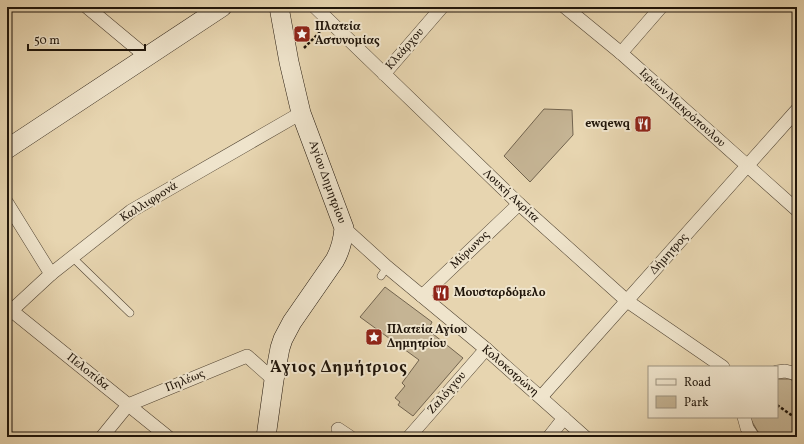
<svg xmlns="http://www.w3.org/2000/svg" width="804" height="444" font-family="Vollkorn,serif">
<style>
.green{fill:#c5b494;stroke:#72644f}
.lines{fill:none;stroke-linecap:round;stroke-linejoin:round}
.lane-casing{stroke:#524534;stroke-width:8}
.street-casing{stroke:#524534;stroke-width:14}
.secondary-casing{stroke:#20150a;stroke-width:20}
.path{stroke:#20150a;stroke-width:2.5;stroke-dasharray:3 2;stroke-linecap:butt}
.lane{stroke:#efe4cc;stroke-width:7}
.street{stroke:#efe4cc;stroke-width:13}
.secondary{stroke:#efe4cc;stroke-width:19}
.labels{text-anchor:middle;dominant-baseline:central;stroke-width:4;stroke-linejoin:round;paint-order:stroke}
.poi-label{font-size:12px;font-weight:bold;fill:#20150a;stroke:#efe4cc;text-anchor:start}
.street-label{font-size:12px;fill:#20150a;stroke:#efe4cc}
.district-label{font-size:16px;font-weight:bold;letter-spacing:1px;fill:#20150a;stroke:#efe4cc}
</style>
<rect width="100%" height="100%" fill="#e7d5b0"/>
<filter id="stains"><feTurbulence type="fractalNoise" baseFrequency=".005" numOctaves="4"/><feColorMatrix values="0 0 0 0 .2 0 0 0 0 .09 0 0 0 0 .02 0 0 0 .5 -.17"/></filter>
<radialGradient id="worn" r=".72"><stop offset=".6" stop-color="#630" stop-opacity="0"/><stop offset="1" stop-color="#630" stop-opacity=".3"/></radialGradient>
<g class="green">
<polygon points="544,109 572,110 573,135 530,182 504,156"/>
<polygon points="385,287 432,322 428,330 463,358 413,416 398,405 400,402 395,398 405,386 402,383 419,360 360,317"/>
<polygon points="777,379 790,379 797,384 797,436 795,437 767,437 758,432 750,418 750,417 777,417"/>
</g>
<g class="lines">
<g class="lane-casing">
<g id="lane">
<polyline points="72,257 130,313"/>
<polyline points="381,276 387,267"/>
</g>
</g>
<g class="street-casing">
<g id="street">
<polyline points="87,7 147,57"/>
<polyline points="315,7 519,204 627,301 723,367"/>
<polyline points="565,7 621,53 797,210"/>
<polyline points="621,53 661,7"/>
<polyline points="384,74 442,7"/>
<polyline points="7,203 51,274"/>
<polyline points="344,228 387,267 486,349 585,437"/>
<polyline points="422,296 519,204"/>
<polyline points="7,307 168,437"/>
<polyline points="11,311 51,274 131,211 301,113"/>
<polyline points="777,372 785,371 797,374"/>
<polyline points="541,397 797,110"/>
<polyline points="744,417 747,428 753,437"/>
<polyline points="338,429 350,437"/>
<polyline points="102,437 128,405 247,356 274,380"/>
<polyline points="409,437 486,349"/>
<polyline points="549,437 564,418"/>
</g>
</g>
<g class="secondary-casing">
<g id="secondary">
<polyline points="7,149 222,7"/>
<path d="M266 437 274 380 280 348 283 339 292 322 335 260C341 249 343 240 344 228L301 113 289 62 279 7"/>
</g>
</g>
<g class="path">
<polyline points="304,48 320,32"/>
<polyline points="777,405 797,419"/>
</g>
<use href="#lane" class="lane"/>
<use href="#street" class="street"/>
<use href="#secondary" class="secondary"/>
</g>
<defs>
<g id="sight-square" transform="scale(0.9)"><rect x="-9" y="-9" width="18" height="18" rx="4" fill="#8f2418" stroke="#efe4cc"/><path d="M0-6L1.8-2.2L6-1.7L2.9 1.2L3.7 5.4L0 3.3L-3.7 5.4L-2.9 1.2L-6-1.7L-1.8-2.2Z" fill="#fff"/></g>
<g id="restaurant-square" transform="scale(0.9)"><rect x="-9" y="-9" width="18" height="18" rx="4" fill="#8f2418" stroke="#efe4cc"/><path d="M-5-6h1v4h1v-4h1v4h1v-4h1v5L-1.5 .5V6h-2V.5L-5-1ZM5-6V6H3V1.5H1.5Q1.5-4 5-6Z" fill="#fff"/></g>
</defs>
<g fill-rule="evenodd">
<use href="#sight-square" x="302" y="34"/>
<use href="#restaurant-square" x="643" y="124"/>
<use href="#restaurant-square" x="441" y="293"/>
<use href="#sight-square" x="374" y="337"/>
</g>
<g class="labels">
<g class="poi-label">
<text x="315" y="27">Πλατεία<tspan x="315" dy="14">Αστυνομίας</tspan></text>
<text x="630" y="124" text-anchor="end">ewqewq</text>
<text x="454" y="293">Μουσταρδόμελο</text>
<text x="387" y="330">Πλατεία Αγίου<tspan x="387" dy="14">Δημητρίου</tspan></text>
</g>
<g class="street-label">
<text transform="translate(405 49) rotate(-49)">Κλεάρχου</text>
<text transform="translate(682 108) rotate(42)">Ιερέων Μακρόπουλου</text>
<text transform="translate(327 182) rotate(70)">Αγίου Δημητρίου</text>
<text transform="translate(511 196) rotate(43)">Λουκή Ακρίτα</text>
<text transform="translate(149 202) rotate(-32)">Καλλιφρονά</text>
<text transform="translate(470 250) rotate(-44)">Μύρωνος</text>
<text transform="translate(669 254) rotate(-48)">Δήμητρος</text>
<text transform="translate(510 371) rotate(41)">Κολοκοτρώνη</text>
<text transform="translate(88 372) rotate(39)">Πελοπίδα</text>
<text transform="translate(185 381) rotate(-22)">Πηλέως</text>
<text transform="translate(447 393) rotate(-49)">Ζαλόγγου</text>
</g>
<g class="district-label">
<text x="339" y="368">Άγιος Δημήτριος</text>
</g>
</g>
<rect width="804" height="444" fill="none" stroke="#e7d5b0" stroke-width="24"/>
<rect x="8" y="8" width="788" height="428" fill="none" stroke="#20150a" stroke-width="2"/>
<rect x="12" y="12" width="780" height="420" fill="none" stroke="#20150a"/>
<rect x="648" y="366" width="130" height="52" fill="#efe4cc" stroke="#9c917e"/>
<rect x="656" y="379" width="20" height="6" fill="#efe4cc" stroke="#9c917e"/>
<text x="684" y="386" font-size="12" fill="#20150a">Road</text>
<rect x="656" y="396" width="20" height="12" fill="#c5b494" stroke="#9c917e"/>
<text x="684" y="406" font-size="12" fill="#20150a">Park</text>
<path d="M28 44v6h117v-6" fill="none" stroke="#20150a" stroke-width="2"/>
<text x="34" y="44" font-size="12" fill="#20150a" stroke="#efe4cc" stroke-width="3" paint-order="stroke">50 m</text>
<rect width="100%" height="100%" filter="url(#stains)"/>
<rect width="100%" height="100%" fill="url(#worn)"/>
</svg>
